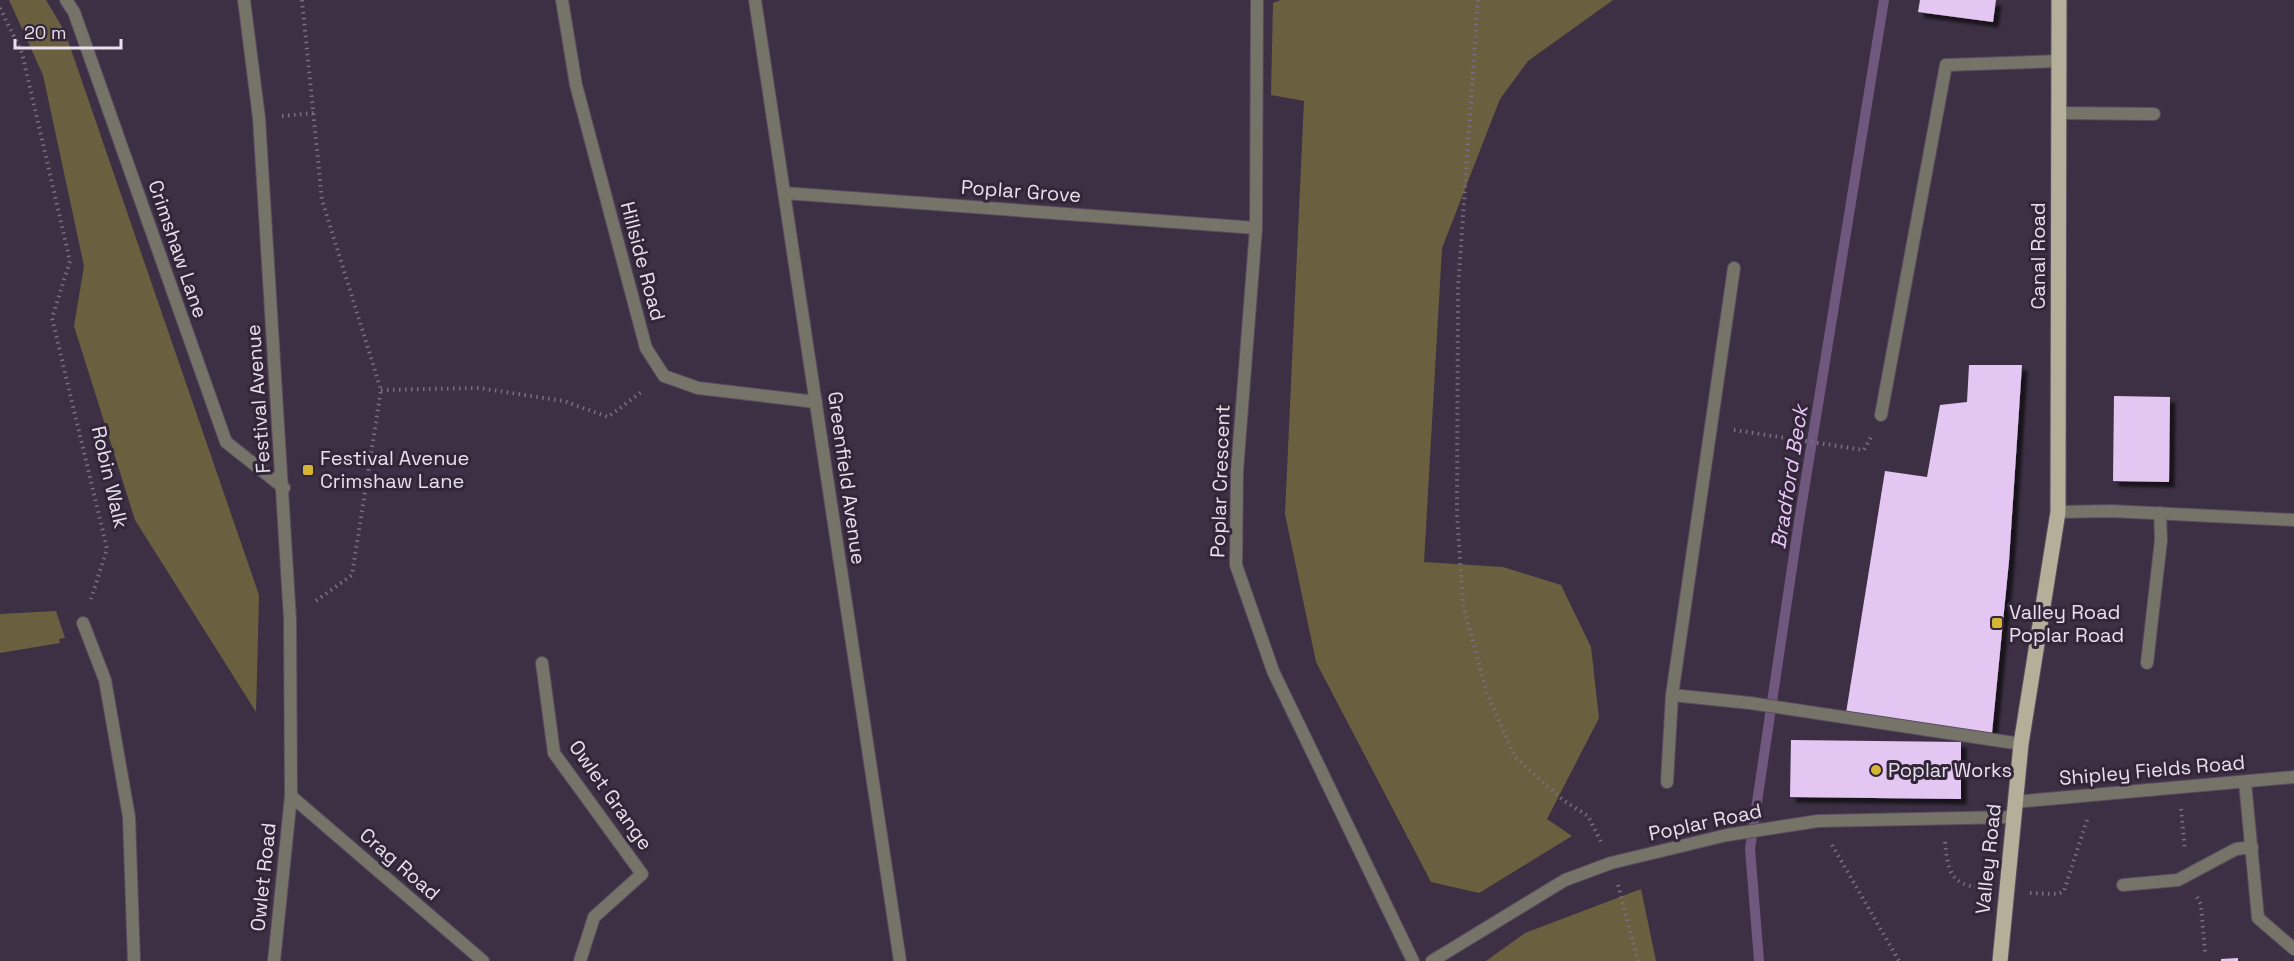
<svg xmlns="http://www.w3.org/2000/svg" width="2294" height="961" font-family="'Space Grotesk',sans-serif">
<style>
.green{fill:#6a6040}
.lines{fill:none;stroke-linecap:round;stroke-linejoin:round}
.stream{stroke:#70577d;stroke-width:10}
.building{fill:#e3c7f2;filter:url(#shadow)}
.lane-casing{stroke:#594c5f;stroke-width:14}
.street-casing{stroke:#594c5f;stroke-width:14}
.primary-casing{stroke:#594c5f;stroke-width:17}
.path{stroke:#7a6e80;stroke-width:4;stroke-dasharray:1.5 4.5;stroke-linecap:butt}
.lane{stroke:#767368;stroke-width:12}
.street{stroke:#767368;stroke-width:12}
.primary{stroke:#b5ae98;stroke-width:15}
.poi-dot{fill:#d6b534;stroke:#332639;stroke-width:2}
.labels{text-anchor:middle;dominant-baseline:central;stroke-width:6;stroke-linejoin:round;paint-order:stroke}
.street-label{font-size:20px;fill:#e9e0ed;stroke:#332639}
.poi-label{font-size:20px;fill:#e9e0ed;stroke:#332639;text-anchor:start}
.water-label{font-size:21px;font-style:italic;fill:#eac9fb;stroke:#332639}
</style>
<defs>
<filter id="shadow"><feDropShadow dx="5.5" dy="5.5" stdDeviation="1.5" flood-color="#0009"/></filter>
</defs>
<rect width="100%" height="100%" fill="#3d3044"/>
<g class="green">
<polygon points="9,0 46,0 65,32 259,595 256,712 135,520 74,326 84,266 43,75"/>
<polygon points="1281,0 1613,0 1528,61 1500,99 1442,248 1424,562 1503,567 1561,585 1591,647 1599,718 1547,819 1572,836 1479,893 1431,882 1316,662 1285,514 1304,101 1271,95 1273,3"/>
<polygon points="56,611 65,638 59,639 60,643 0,653 0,614"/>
<polygon points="1641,889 1656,961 1486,961 1525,933"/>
</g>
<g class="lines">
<polyline class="stream" points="1759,961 1750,849 1799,521 1884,0"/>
</g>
<g class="building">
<polygon points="1920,0 1996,0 1993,22 1918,12"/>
<polygon points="1969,365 2022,365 2009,561 1992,733 1846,713 1885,471 1927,477 1940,405 1967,402"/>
<polygon points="2114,396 2170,397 2169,482 2113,481"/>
<polygon points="1791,740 1961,742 1961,799 1790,797"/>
<polygon points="2238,958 2238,961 2221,961 2221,959"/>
</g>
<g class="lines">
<g class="lane-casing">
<g id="lane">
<polyline points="2059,113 2154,114"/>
<polyline points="1881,415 1946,65 2059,61"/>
<polyline points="2058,512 2111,511 2294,520"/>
<polyline points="2147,663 2161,540 2160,513"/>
<polyline points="1672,695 1734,268"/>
<polyline points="1667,782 1672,695 1750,703 2021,744"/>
<polyline points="2245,782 2258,918 2294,949"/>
<polyline points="2123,885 2178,880 2236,849 2252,847"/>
</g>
</g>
<g class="street-casing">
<g id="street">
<polyline points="66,0 74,12 226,442 284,488"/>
<polyline points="244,0 259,118 290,619 291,796 274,961"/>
<polyline points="562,0 576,85 646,348 664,376 698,388 816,402"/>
<polyline points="755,0 900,961"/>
<polyline points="1257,0 1256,228 1237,471 1236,565 1273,671 1413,961"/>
<polyline points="784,193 1256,228"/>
<polyline points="83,623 105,680 129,817 134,961"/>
<polyline points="542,663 554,753 642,874 594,917 580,961"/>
<polyline points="291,796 483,961"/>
<polyline points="2014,802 2294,777"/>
<polyline points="1432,961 1565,880 1611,863 1727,835 1818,821 2012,817"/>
</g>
</g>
<g class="primary-casing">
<polyline id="primary" points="2000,961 2021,744 2058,512 2059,0"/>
</g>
<g class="path">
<polyline points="302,0 322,200 381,390 352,575 313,603"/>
<polyline points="1478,0 1458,288 1457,514 1463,605 1487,693 1515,757 1563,800 1588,816 1601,842"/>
<polyline points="0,8 22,53 70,261 52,318 107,549 91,599"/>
<polyline points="282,116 314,113"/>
<polyline points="381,390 479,388 564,401 608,417 644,390"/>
<polyline points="1734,430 1864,450 1872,435"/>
<polyline points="2181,809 2185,850"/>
<path d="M1945 842C1948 871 1950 884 1981 888"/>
<polyline points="1832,845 1899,961"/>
<polyline points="1618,885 1638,961"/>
<polyline points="2030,893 2058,894 2064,891 2087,820"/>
<polyline points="2197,897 2201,905 2205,952"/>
</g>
<use href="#lane" class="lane"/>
<use href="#street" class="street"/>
<use href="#primary" class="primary"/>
</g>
<g class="poi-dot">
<rect x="302" y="464" width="12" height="12" rx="3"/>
<rect x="1991" y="617" width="12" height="12" rx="3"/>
<circle cx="1876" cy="770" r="6"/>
</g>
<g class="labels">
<g class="street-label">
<text transform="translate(1021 191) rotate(4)">Poplar Grove</text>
<text transform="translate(178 249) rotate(71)">Crimshaw Lane</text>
<text transform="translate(2038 256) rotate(-90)">Canal Road</text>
<text transform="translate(643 261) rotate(75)">Hillside Road</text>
<text transform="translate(258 399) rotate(-94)">Festival Avenue</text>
<text transform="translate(110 477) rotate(77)">Robin Walk</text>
<text transform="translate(847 478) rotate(82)">Greenfield Avenue</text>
<text transform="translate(1220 481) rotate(-88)">Poplar Crescent</text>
<text transform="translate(2152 770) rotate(-5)">Shipley Fields Road</text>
<text transform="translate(611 795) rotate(55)">Owlet Grange</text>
<text transform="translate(1705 822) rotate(-12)">Poplar Road</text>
<text transform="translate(1988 859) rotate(-84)">Valley Road</text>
<text transform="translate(400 864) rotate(41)">Crag Road</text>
<text transform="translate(263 877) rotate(-84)">Owlet Road</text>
</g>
<g class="poi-label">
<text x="320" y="458">Festival Avenue<tspan x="320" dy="23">Crimshaw Lane</tspan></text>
<text x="2009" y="612">Valley Road<tspan x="2009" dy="23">Poplar Road</tspan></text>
<text x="1888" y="770">Poplar Works</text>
</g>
<g class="water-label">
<text transform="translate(1789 477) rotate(-81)">Bradford Beck</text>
</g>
</g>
<path d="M15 39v9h106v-9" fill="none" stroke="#e9e0ed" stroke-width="3"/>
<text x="24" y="39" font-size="18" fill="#e9e0ed" stroke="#332639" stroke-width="4.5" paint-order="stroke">20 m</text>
</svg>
